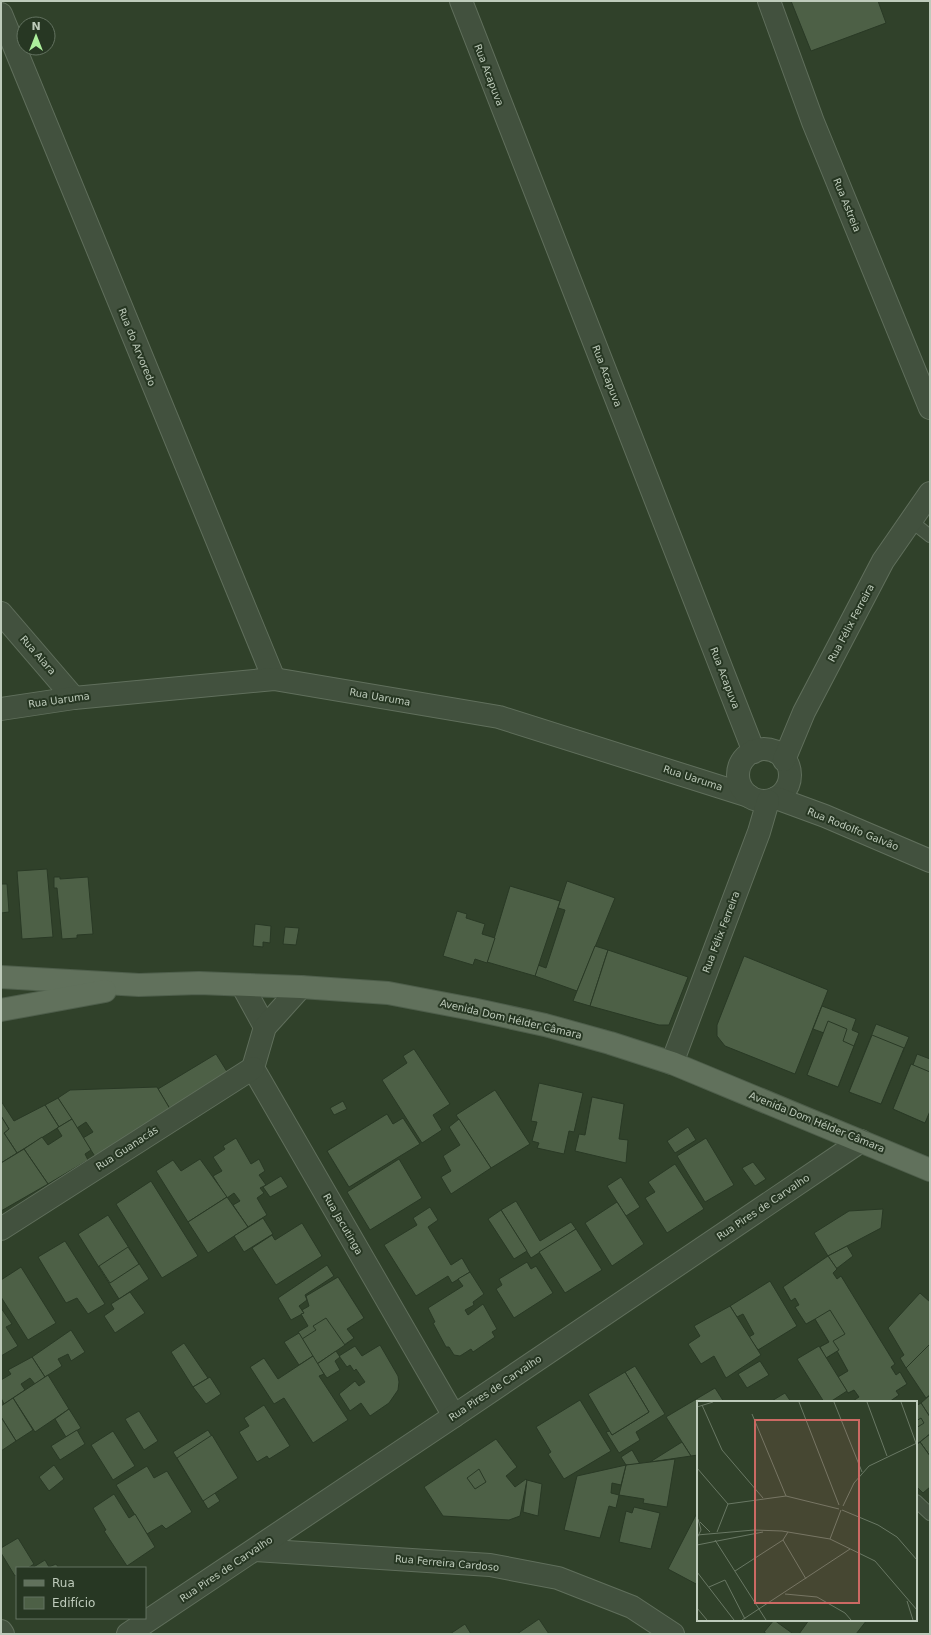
<svg xmlns="http://www.w3.org/2000/svg" width="931" height="1635" font-family="'DejaVu Sans',sans-serif">
<style>
.building{fill:#4d6046;stroke:#293925}
.lines{fill:none;stroke-linecap:round;stroke-linejoin:round}
.lane-casing{stroke:#606f5c;stroke-width:14}
.street-casing{stroke:#606f5c;stroke-width:24}
.primary-casing{stroke:#4e5e4b;stroke-width:24}
.lane{stroke:#42513e;stroke-width:12}
.street{stroke:#42513e;stroke-width:22}
.primary{stroke:#61715c;stroke-width:22}
.labels{text-anchor:middle;dominant-baseline:central;stroke-width:4;stroke-linejoin:round;paint-order:stroke}
.street-label{font-size:10px;fill:#becbbb;stroke:#273723}
.inset-road{fill:none;stroke:#697864;stroke-width:1}
.view{fill:#cc6963;fill-opacity:0.15;stroke:#cc6963;stroke-width:2}
.inset-edge{fill:none;stroke:#becbbb;stroke-width:2}
</style>
<rect width="100%" height="100%" fill="#30412a"/>
<g class="building">
<polygon points="791,1 878,1 886,23 811,51"/>
<polygon points="47,869 53,937 22,939 17,871"/>
<polygon points="54,877 60,877 60,879 88,877 93,934 77,935 77,938 62,939 57,888 54,888"/>
<polygon points="567,881 615,898 577,991 535,976 538,965 546,968 565,910 558,908"/>
<polygon points="1,884 7,884 9,912 1,913"/>
<polygon points="510,886 560,901 535,976 487,962"/>
<polygon points="457,911 467,914 466,918 485,924 482,934 495,938 487,963 475,959 473,965 443,956"/>
<polygon points="255,924 271,926 270,943 263,942 263,947 253,946"/>
<polygon points="285,927 299,928 296,945 283,944"/>
<polygon points="595,946 608,950 590,1006 573,1001"/>
<polygon points="608,950 688,977 669,1025 659,1025 590,1006"/>
<polygon points="744,956 828,990 795,1074 725,1046 717,1036 717,1025"/>
<polygon points="822,1006 856,1019 852,1030 859,1033 838,1087 807,1075 824,1033 813,1029"/>
<polygon points="828,1021 847,1029 843,1041 854,1046 838,1087 807,1075"/>
<polygon points="876,1024 909,1037 881,1104 849,1092"/>
<polygon points="872,1035 904,1048 881,1104 849,1092"/>
<polygon points="414,1049 450,1104 433,1115 442,1130 422,1143 382,1080 407,1063 403,1056"/>
<polygon points="216,1054 231,1078 173,1114 158,1089"/>
<polygon points="917,1054 930,1059 930,1111 925,1123 893,1109 911,1064 913,1065"/>
<polygon points="911,1064 930,1072 930,1111 925,1123 893,1109"/>
<polygon points="539,1083 583,1093 574,1132 569,1131 564,1154 537,1148 539,1143 532,1141 537,1122 531,1121"/>
<polygon points="157,1087 173,1114 98,1161 83,1138 93,1132 86,1122 77,1128 58,1098 70,1090"/>
<polygon points="495,1090 530,1144 491,1168 456,1115"/>
<polygon points="592,1097 624,1104 618,1141 597,1137 596,1143 584,1140"/>
<polygon points="592,1097 624,1104 619,1139 628,1140 626,1163 575,1151 579,1134 585,1135"/>
<polygon points="58,1098 72,1119 59,1127 45,1105"/>
<polygon points="1,1101 14,1121 45,1105 59,1127 17,1153 4,1133 9,1129 1,1116"/>
<polygon points="343,1101 347,1109 334,1115 330,1108"/>
<polygon points="387,1114 405,1144 373,1164 377,1170 349,1187 327,1151"/>
<polygon points="387,1114 393,1124 403,1118 420,1144 349,1187 327,1151"/>
<polygon points="1,1116 9,1129 4,1133 17,1153 1,1163"/>
<polygon points="72,1119 91,1150 85,1154 88,1160 48,1184 24,1149 42,1137 48,1145 62,1136 57,1128"/>
<polygon points="459,1119 491,1168 451,1194 441,1177 451,1171 443,1156 460,1145 449,1127"/>
<polygon points="688,1127 696,1140 675,1153 667,1141"/>
<polygon points="236,1138 251,1164 259,1159 265,1171 259,1175 266,1185 260,1188 264,1193 257,1198 267,1215 248,1227 233,1205 240,1201 234,1193 227,1198 213,1176 222,1171 213,1157 225,1149 223,1146"/>
<polygon points="706,1138 734,1185 705,1202 677,1156"/>
<polygon points="24,1149 48,1184 1,1211 1,1163"/>
<polygon points="200,1159 227,1197 188,1222 156,1171 173,1160 181,1171"/>
<polygon points="399,1159 422,1198 370,1230 347,1192"/>
<polygon points="753,1162 766,1179 755,1186 742,1168"/>
<polygon points="675,1164 704,1209 667,1233 645,1198 655,1192 648,1182"/>
<polygon points="281,1176 288,1187 270,1197 263,1187"/>
<polygon points="621,1177 640,1207 626,1216 607,1186"/>
<polygon points="151,1181 198,1256 162,1278 116,1204"/>
<polygon points="227,1197 248,1227 208,1253 188,1222"/>
<polygon points="516,1201 540,1241 571,1222 576,1229 531,1258 501,1210"/>
<polygon points="617,1202 644,1244 612,1266 585,1223"/>
<polygon points="430,1207 438,1220 428,1227 451,1265 462,1258 470,1272 452,1283 448,1276 416,1296 384,1245 417,1225 413,1218"/>
<polygon points="883,1209 881,1228 828,1256 814,1233 849,1211"/>
<polygon points="501,1210 527,1251 514,1259 488,1219"/>
<polygon points="108,1215 149,1279 119,1299 78,1234"/>
<polygon points="263,1218 273,1234 244,1252 234,1236"/>
<polygon points="302,1223 322,1256 276,1285 252,1248 272,1235 275,1240"/>
<polygon points="576,1229 602,1270 565,1293 539,1252"/>
<polygon points="65,1241 105,1304 88,1314 77,1298 66,1303 38,1257"/>
<polygon points="847,1246 853,1256 836,1269 828,1256"/>
<polygon points="128,1247 139,1264 110,1283 99,1266"/>
<polygon points="828,1256 837,1269 833,1273 837,1279 841,1276 850,1291 841,1297 852,1315 861,1310 877,1334 866,1341 875,1356 886,1349 895,1364 891,1367 896,1375 900,1372 907,1384 896,1391 899,1395 889,1402 854,1402 853,1401 859,1397 854,1390 848,1393 838,1377 848,1371 837,1351 826,1358 820,1347 829,1342 815,1319 806,1324 795,1307 799,1305 795,1298 791,1301 783,1287"/>
<polygon points="828,1256 837,1269 833,1273 837,1279 841,1276 895,1364 891,1367 896,1375 900,1372 907,1384 896,1391 899,1395 889,1402 854,1402 853,1401 859,1397 854,1390 848,1393 838,1377 848,1371 837,1351 826,1358 820,1347 829,1342 815,1319 806,1324 795,1307 799,1305 795,1298 791,1301 783,1287"/>
<polygon points="527,1262 531,1269 536,1266 553,1293 514,1318 496,1289 502,1285 499,1279"/>
<polygon points="327,1265 334,1276 305,1295 307,1300 299,1306 304,1313 291,1320 278,1298"/>
<polygon points="21,1267 56,1323 28,1340 1,1297 1,1280"/>
<polygon points="470,1272 484,1294 473,1302 474,1305 465,1310 468,1315 483,1304 497,1329 492,1332 495,1337 473,1352 471,1349 460,1356 454,1355 449,1347 446,1347 433,1323 435,1322 428,1308 463,1286 458,1279"/>
<polygon points="338,1277 364,1318 347,1329 354,1338 345,1345 326,1318 334,1312 324,1295 320,1298 317,1290"/>
<polygon points="338,1277 364,1318 347,1329 354,1338 317,1364 298,1332 308,1326 301,1314 304,1313 302,1310 309,1306 306,1296"/>
<polygon points="770,1281 797,1326 758,1350 749,1337 754,1334 743,1314 737,1317 730,1306"/>
<polygon points="130,1292 145,1313 115,1333 104,1316 114,1309 111,1304"/>
<polygon points="920,1293 930,1302 930,1344 906,1368 900,1358 904,1355 888,1328"/>
<polygon points="730,1306 761,1355 726,1378 714,1356 701,1364 688,1344 700,1336 694,1326"/>
<polygon points="1,1308 12,1324 6,1327 18,1346 1,1356"/>
<polygon points="830,1310 845,1334 833,1341 839,1350 826,1358 820,1347 829,1342 815,1319"/>
<polygon points="326,1318 345,1345 317,1364 302,1339 316,1330 313,1326"/>
<polygon points="71,1330 85,1352 71,1361 68,1354 58,1359 62,1366 45,1377 32,1357"/>
<polygon points="299,1333 313,1356 299,1365 284,1342"/>
<polygon points="184,1343 208,1378 193,1387 171,1352"/>
<polygon points="930,1344 930,1378 914,1361"/>
<polygon points="930,1344 930,1395 926,1398 906,1368"/>
<polygon points="380,1345 398,1376 399,1382 398,1390 389,1403 370,1416 361,1403 350,1411 339,1394 355,1381 359,1386 365,1382 356,1369 354,1371 350,1365 347,1367 339,1356 355,1346 362,1356"/>
<polygon points="819,1346 847,1391 830,1402 824,1402 797,1359"/>
<polygon points="336,1351 340,1357 335,1361 340,1370 327,1378 317,1364"/>
<polygon points="313,1356 324,1374 319,1376 348,1420 313,1443 284,1398 274,1404 250,1367 264,1358 278,1379"/>
<polygon points="32,1357 45,1377 35,1384 30,1378 21,1384 25,1390 4,1404 1,1398 1,1380 11,1374 8,1370"/>
<polygon points="760,1361 769,1375 747,1388 738,1374"/>
<polygon points="635,1366 665,1414 636,1432 640,1440 619,1453 606,1432 610,1431 612,1435 649,1412 625,1372"/>
<polygon points="625,1372 649,1412 612,1435 588,1394"/>
<polygon points="48,1375 69,1409 35,1432 13,1398"/>
<polygon points="210,1377 221,1394 206,1404 193,1387"/>
<polygon points="715,1388 724,1402 698,1402 698,1455 691,1456 666,1417"/>
<polygon points="785,1393 791,1402 770,1402"/>
<polygon points="930,1395 930,1417 921,1403"/>
<polygon points="13,1398 33,1430 16,1441 1,1417 1,1406"/>
<polygon points="580,1400 611,1451 564,1479 548,1454 551,1452 536,1427"/>
<polygon points="921,1403 930,1417 930,1434 916,1445 916,1406"/>
<polygon points="264,1405 290,1446 269,1459 267,1456 257,1462 239,1432 249,1426 244,1418"/>
<polygon points="69,1409 81,1428 66,1437 55,1419"/>
<polygon points="139,1411 158,1441 144,1450 125,1419"/>
<polygon points="1,1417 16,1441 1,1451"/>
<polygon points="921,1418 924,1423 916,1428 916,1421"/>
<polygon points="77,1430 85,1444 60,1460 51,1446"/>
<polygon points="208,1430 238,1478 215,1493 220,1501 208,1509 173,1452"/>
<polygon points="113,1431 135,1466 113,1480 91,1445"/>
<polygon points="930,1434 930,1456 920,1442"/>
<polygon points="212,1435 238,1478 203,1501 177,1458"/>
<polygon points="496,1439 517,1467 506,1476 515,1487 526,1479 527,1480 520,1516 509,1520 443,1516 424,1487"/>
<polygon points="682,1442 691,1456 650,1462"/>
<polygon points="920,1442 930,1456 930,1460 920,1467 929,1480 918,1488 916,1486 916,1445"/>
<polygon points="920,1442 930,1456 930,1487 923,1493 916,1486 916,1445"/>
<polygon points="632,1450 640,1464 626,1465 621,1457"/>
<polygon points="675,1459 667,1507 643,1503 644,1499 619,1495 626,1465"/>
<polygon points="54,1465 64,1479 49,1491 39,1477"/>
<polygon points="626,1465 621,1485 612,1483 611,1493 619,1495 616,1508 609,1506 600,1538 564,1530 577,1476"/>
<polygon points="147,1466 154,1478 167,1471 192,1512 166,1529 162,1525 147,1534 116,1485"/>
<polygon points="479,1469 486,1482 475,1489 467,1478"/>
<polygon points="527,1480 542,1484 538,1516 523,1512"/>
<polygon points="114,1494 129,1518 135,1514 155,1547 127,1566 104,1531 106,1530 93,1508"/>
<polygon points="634,1507 660,1513 651,1549 619,1542 626,1511 632,1513"/>
<polygon points="698,1511 698,1585 668,1569"/>
<polygon points="18,1538 34,1564 28,1568 17,1568 17,1574 15,1576 1,1553 1,1548"/>
<polygon points="45,1560 49,1567 56,1564 59,1568 32,1568"/>
<polygon points="539,1619 549,1634 517,1634"/>
<polygon points="774,1620 792,1633 791,1634 767,1634 764,1632"/>
<polygon points="809,1620 867,1620 856,1634 799,1634"/>
<polygon points="465,1624 471,1634 450,1634"/>
</g>
<g class="lines">
<g class="lane-casing">
<g id="lane">
<polyline points="911,521 930,536"/>
<polyline points="916,1501 930,1514"/>
</g>
</g>
<g class="street-casing">
<g id="street">
<polyline points="461,1 754,752"/>
<polyline points="769,1 813,122 930,408"/>
<polyline points="1,14 274,679"/>
<polyline points="1,613 74,698"/>
<polyline points="1,709 74,698 274,679 499,717 749,796"/>
<circle cx="764" cy="775" r="26"/>
<polyline points="784,760 804,712 883,561 930,493"/>
<polyline points="776,798 825,816 930,861"/>
<polyline points="242,985 265,1027"/>
<polyline points="301,987 265,1027 253,1068 454,1416"/>
<polyline points="672,1063 759,832 768,801"/>
<polyline points="1,1229 253,1068"/>
<polyline points="255,1550 490,1565 558,1578 632,1607 673,1634"/>
<polyline points="1,1631 3,1634"/>
<polyline points="128,1634 454,1416 861,1141"/>
</g>
</g>
<g class="primary-casing">
<g id="primary">
<polyline points="1,977 139,985 199,983 301,987 388,993 472,1009 545,1025 610,1043 672,1063 930,1170"/>
<polyline points="1,1010 105,991"/>
</g>
</g>
<use href="#lane" class="lane"/>
<use href="#street" class="street"/>
<use href="#primary" class="primary"/>
</g>
<g class="labels">
<g class="street-label">
<text transform="translate(489 75) rotate(69)">Rua Acapuva</text>
<text transform="translate(847 205) rotate(68)">Rua Astreia</text>
<text transform="translate(137 347) rotate(68)">Rua do Arvoredo</text>
<text transform="translate(607 376) rotate(69)">Rua Acapuva</text>
<text transform="translate(851 623) rotate(-62)">Rua Félix Ferreira</text>
<text transform="translate(38 655) rotate(49)">Rua Aiara</text>
<text transform="translate(725 678) rotate(69)">Rua Acapuva</text>
<text transform="translate(380 697) rotate(10)">Rua Uaruma</text>
<text transform="translate(59 700) rotate(-8)">Rua Uaruma</text>
<text transform="translate(693 778) rotate(18)">Rua Uaruma</text>
<text transform="translate(853 829) rotate(22)">Rua Rodolfo Galvão</text>
<text transform="translate(721 932) rotate(-69)">Rua Félix Ferreira</text>
<text transform="translate(511 1019) rotate(13)">Avenida Dom Hélder Câmara</text>
<text transform="translate(817 1122) rotate(22)">Avenida Dom Hélder Câmara</text>
<text transform="translate(127 1148) rotate(-33)">Rua Guanacás</text>
<text transform="translate(763 1207) rotate(-34)">Rua Pires de Carvalho</text>
<text transform="translate(343 1224) rotate(60)">Rua Jacutinga</text>
<text transform="translate(495 1388) rotate(-34)">Rua Pires de Carvalho</text>
<text transform="translate(447 1563) rotate(5)">Rua Ferreira Cardoso</text>
<text transform="translate(226 1569) rotate(-34)">Rua Pires de Carvalho</text>
</g>
</g>
<g transform="translate(697 1401)">
<rect width="220" height="220" fill="#30412a"/>
<path class="inset-road" d="M102 1 142 104M137 1 165 71M170 1 190 55M204 1 220 45M5 4 25 49 66 97M0 6 16 1M55 13 89 95M0 67 31 103M31 103 89 95 142 108M146 105 157 82 172 65 220 42M145 109 181 124 200 136 220 159M3 121 13 131M20 131 31 103M91 131 86 139 109 178M0 134 57 129 85 130 133 138 178 160 220 209M0 137 4 129 1 118M133 138 144 109M18 139 69 219M0 144 66 131M38 170 86 139M0 171 37 219M12 186 28 179 48 218M88 193 120 196 148 212 154 219M210 200 216 219M0 207 10 219M45 219 153 148"/>
<path class="view" d="M58 19H162V202H58Z"/>
<rect width="220" height="220" class="inset-edge"/>
</g>
<rect width="931" height="1635" fill="none" stroke="#becbbb" stroke-width="4"/>
<rect x="16" y="1567" width="130" height="52" fill="#273723" stroke="#637260"/>
<rect x="24" y="1580" width="20" height="6" fill="#61715c" stroke="#637260"/>
<text x="52" y="1587" font-size="12" fill="#becbbb">Rua</text>
<rect x="24" y="1597" width="20" height="12" fill="#4d6046" stroke="#637260"/>
<text x="52" y="1607" font-size="12" fill="#becbbb">Edifício</text>
<g transform="translate(36 36)"><circle r="19" fill="#273723" stroke="#637260"/>
<path d="M0-3L7 15L0 10L-7 15Z" fill="#adf09c"/>
<text y="-6" font-size="11" font-weight="bold" text-anchor="middle" fill="#becbbb">N</text>
</g>
</svg>
